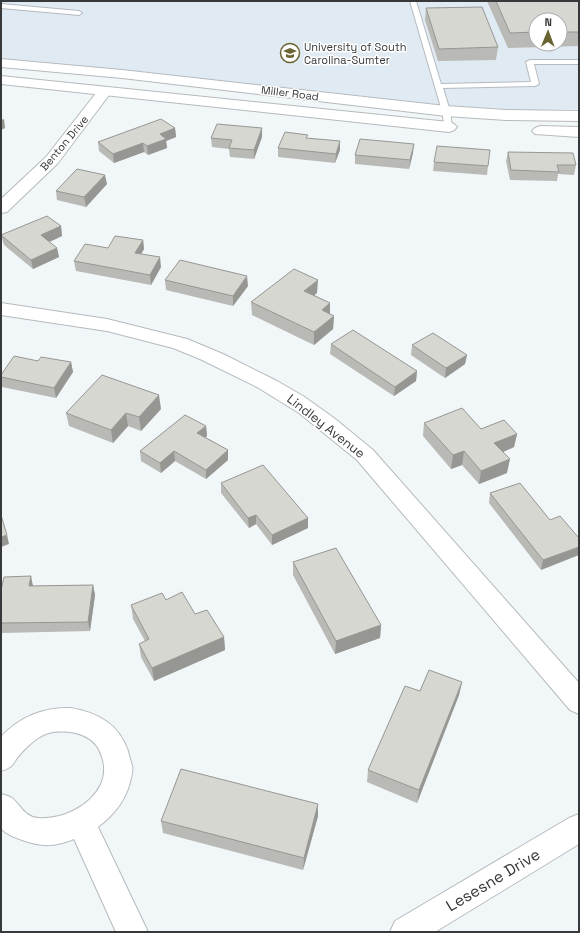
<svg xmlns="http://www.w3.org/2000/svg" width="580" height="933" font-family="'Space Grotesk',sans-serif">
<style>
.built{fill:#e0eaf3;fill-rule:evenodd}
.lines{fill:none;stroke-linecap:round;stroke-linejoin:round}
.service-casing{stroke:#b6babd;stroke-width:2}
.minor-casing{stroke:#b6babd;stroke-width:2}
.tertiary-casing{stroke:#b6babd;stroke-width:2}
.service{fill:#fff;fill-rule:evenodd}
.minor{fill:#fff;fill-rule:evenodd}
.tertiary{fill:#fff;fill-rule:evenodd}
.wall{fill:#b9b9b5;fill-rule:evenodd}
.shaded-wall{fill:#969693}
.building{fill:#d7d7d2;stroke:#969693}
.labels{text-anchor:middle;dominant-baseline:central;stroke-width:3;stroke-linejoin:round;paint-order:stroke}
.far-poi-label{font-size:11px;fill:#37383a;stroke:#fff;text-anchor:start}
.far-street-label{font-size:11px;fill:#37383a;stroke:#fff}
.street-label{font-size:13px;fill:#37383a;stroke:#fff}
.near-street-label{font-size:16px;fill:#37383a;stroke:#fff}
</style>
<rect width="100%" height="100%" fill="#f1f6f9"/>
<path class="built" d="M1 1H579V109L526 110 444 105 1 61ZM536 20H560V44H536Z"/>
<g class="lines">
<g class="service-casing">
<g id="service">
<polygon points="410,1 416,1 441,84 531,82 526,62 530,60 579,60 579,64 534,64 539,84 535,86 443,88 450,111 452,127 448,129 445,129 442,111"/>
<polygon points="1,4 79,11 82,13 79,15 1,8"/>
</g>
</g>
<g class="minor-casing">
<g id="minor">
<polygon points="105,87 110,88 112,91 58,163 7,212 1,213 1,199 46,157 100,88"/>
<polygon points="1,303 107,319 187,339 223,354 277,381 303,396 334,418 373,450 579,683 579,714 570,710 357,460 299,413 257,387 200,359 173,348 107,331 1,315"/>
<path d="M70 708C97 712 119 724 128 751 129 756 131 761 132 766 133 769 132 774 131 778 127 799 115 814 98 827L148 932H116L74 839C54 847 42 847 22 840 14 837 7 835 1 828V794C5 795 9 796 12 798 21 806 25 817 38 818 62 820 91 806 101 784 105 775 105 766 102 757 96 735 74 730 53 732 39 734 26 747 17 758 15 761 13 765 10 767 7 769 4 770 1 771V737C19 717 44 707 70 708Z"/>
<polygon points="579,814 579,844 435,932 390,932 395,921 569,818"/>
</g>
</g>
<g class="tertiary-casing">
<g id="tertiary">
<polygon points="1,59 122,70 446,106 506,110 579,111 579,121 506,120 446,116 122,78 1,67"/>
<polygon points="1,76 449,122 454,124 457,127 454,130 449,132 1,84"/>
<polygon points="540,126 579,127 579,137 535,134 532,131 535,128"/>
</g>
</g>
<use href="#service" class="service"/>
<use href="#minor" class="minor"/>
<use href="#tertiary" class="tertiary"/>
</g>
<g class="wall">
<path d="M487 1H579V46L508 48ZM536 20H560V44H536Z"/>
<polygon points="426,8 498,47 496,60 438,61 425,20"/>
<polygon points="175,128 176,137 166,141 167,148 148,155 144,152 114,163 99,151 98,142"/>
<polygon points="262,128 262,137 254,159 230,157 229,149 212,147 211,138"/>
<polygon points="308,138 340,150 335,163 278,157 278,148"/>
<polygon points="508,152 576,165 574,175 558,174 557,181 510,180 506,161"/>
<polygon points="413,153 409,169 355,164 355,155"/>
<polygon points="434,162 488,166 487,175 433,171"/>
<polygon points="107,184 86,207 57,200 56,191"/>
<polygon points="61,226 62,236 49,242 57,248 59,257 33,269 4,245 1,235"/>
<polygon points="143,240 144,249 141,254 161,267 151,285 76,271 74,261 108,248"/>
<polygon points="165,280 248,286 233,306 166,290"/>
<polygon points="317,293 314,295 330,303 330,314 334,316 333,329 314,345 252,315 251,302"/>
<polygon points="331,344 417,371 416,381 394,396 330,354"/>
<polygon points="412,345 467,355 465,364 445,378 411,355"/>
<polygon points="38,361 71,362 73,372 56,398 2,387 1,382 1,375"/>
<polygon points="161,409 141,431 128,426 113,443 69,426 66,413"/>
<polygon points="424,423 517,434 514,447 503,452 507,473 479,484 462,465 451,469 423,436"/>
<polygon points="206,426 207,436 205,437 228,450 228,460 206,479 175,461 161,473 141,461 140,451"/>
<polygon points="221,483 308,518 308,528 272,545 256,524 249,528 221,493"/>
<polygon points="490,493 550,520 579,538 541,570 489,503"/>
<polygon points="293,562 381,625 380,638 335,654 293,575"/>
<polygon points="93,585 95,595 90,631 1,633 1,590 33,586"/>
<polygon points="166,600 195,614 224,637 225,650 154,681 141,657 139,644 145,641 133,619 131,605"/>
<polygon points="462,682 459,695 417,803 367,782 368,770"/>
<polygon points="318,804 318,816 303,870 163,833 161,821"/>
</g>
<g class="shaded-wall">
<polygon points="4,119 5,128 1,130 1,120"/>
<polygon points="175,128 176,137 166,141 167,148 148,155 147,146 160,134"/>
<polygon points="262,128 262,137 254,159 254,150"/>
<polygon points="340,141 340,150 335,163 336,154"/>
<polygon points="143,143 144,152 114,163 113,154"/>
<polygon points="414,144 413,153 409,169 410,160"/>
<polygon points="105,175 107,184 86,207 84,197"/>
<polygon points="61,226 62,236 43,245 41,235"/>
<polygon points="143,240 144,249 136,263 135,253"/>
<polygon points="57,248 59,257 33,269 31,260"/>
<polygon points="160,257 161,267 151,285 150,275"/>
<polygon points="247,276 248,286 233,306 233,296"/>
<polygon points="318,280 317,293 304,304 304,291"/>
<polygon points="330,303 330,316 322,310"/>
<polygon points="334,316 333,329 314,345 314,332"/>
<polygon points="467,355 465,364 445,378 446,368"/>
<polygon points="71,362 73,372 56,398 54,388"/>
<polygon points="417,371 416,381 394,396 395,387"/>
<polygon points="159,395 161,409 141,431 139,417"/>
<polygon points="126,413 128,426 113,443 111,430"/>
<polygon points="206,426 207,436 198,443 197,433"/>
<polygon points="517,434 514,447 492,457 494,443"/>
<polygon points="228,450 228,460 206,479 206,470"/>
<polygon points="174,451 175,461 161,473 160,463"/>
<polygon points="464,451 462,465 451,469 453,455"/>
<polygon points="510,459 507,473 479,484 481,471"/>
<polygon points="256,515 256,524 249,528 248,518"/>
<polygon points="308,518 308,528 272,545 272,535"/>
<polygon points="7,535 9,544 1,547 1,537"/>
<polygon points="579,547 579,555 541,570 543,560"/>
<polygon points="31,576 33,586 29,586"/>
<polygon points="93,585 95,595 90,631 88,622"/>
<polygon points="381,625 380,638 335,654 336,641"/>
<polygon points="224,637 225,650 154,681 152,668"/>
<polygon points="462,682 459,695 417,803 419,790"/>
<polygon points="318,804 318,816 303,870 304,858"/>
</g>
<g class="building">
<polygon points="496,1 579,1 579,32 560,32 560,20 536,20 536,32 510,33"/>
<polygon points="482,7 498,47 439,49 426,8"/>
<polygon points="161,119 175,128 160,134 166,139 147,146 143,143 113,154 98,142"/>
<polygon points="217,124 262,128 254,150 229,148 232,140 211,138"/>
<polygon points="285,132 308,135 306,138 340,141 336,154 278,148"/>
<polygon points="360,139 414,144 410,160 355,155"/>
<polygon points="437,146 490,150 488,166 434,162"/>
<polygon points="508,152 573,153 576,165 557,165 559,172 511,170"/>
<polygon points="77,169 105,175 84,197 56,191"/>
<polygon points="47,216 61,226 41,235 57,248 31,260 1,235"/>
<polygon points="115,236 143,240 135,253 160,257 150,275 74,261 85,244 108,248"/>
<polygon points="180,260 247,276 233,296 165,280"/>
<polygon points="294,269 318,280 304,291 330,303 322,310 334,316 314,332 251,302"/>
<polygon points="353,330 417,371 395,387 331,344"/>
<polygon points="433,333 467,355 446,368 412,345"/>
<polygon points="14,356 38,361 41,357 71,362 54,388 1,377 1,375"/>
<polygon points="102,375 159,395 139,417 126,413 111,430 66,413"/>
<polygon points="462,408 481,429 504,420 517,434 494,443 510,459 481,471 464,451 453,455 424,423"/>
<polygon points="185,415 206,426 197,433 228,450 206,470 174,451 160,463 140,451"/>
<polygon points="263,465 308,518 272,535 256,515 248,518 221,483"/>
<polygon points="520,483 550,520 560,516 579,538 579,547 543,560 490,493"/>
<polygon points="1,515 7,535 1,537"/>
<polygon points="336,548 381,625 336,641 293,562"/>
<polygon points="31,576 29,586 93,585 88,622 1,623 1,590 4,577"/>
<polygon points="182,592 195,614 207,610 224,637 152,668 139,644 149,639 131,605 162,593 166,600"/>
<polygon points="429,670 462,682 419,790 368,770 405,686 420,691"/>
<polygon points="181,769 318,804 304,858 161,821"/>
</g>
<defs>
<g id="university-ring" transform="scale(1)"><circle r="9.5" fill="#fff" stroke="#696431" stroke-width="1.5"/><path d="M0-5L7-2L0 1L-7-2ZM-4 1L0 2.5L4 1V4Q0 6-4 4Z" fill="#696431"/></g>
</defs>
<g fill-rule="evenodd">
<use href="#university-ring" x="290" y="53"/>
</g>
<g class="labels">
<g class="far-poi-label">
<text x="304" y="47">University of South<tspan x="304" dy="13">Carolina-Sumter</tspan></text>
</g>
<g class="far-street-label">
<text transform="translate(290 93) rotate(7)">Miller Road</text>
<text transform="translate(64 143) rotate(-50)">Benton Drive</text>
</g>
<g class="street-label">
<text transform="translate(326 426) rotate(38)">Lindley Avenue</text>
</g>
<g class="near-street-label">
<text transform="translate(493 880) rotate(-31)">Lesesne Drive</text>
</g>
</g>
<rect width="580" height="933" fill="none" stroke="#37383a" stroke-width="4"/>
<g transform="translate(548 32) rotate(1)"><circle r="19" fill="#ffffff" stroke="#afafb0"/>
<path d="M0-3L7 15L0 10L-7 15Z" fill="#696431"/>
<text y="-6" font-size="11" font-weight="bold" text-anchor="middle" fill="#37383a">N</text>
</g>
</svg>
